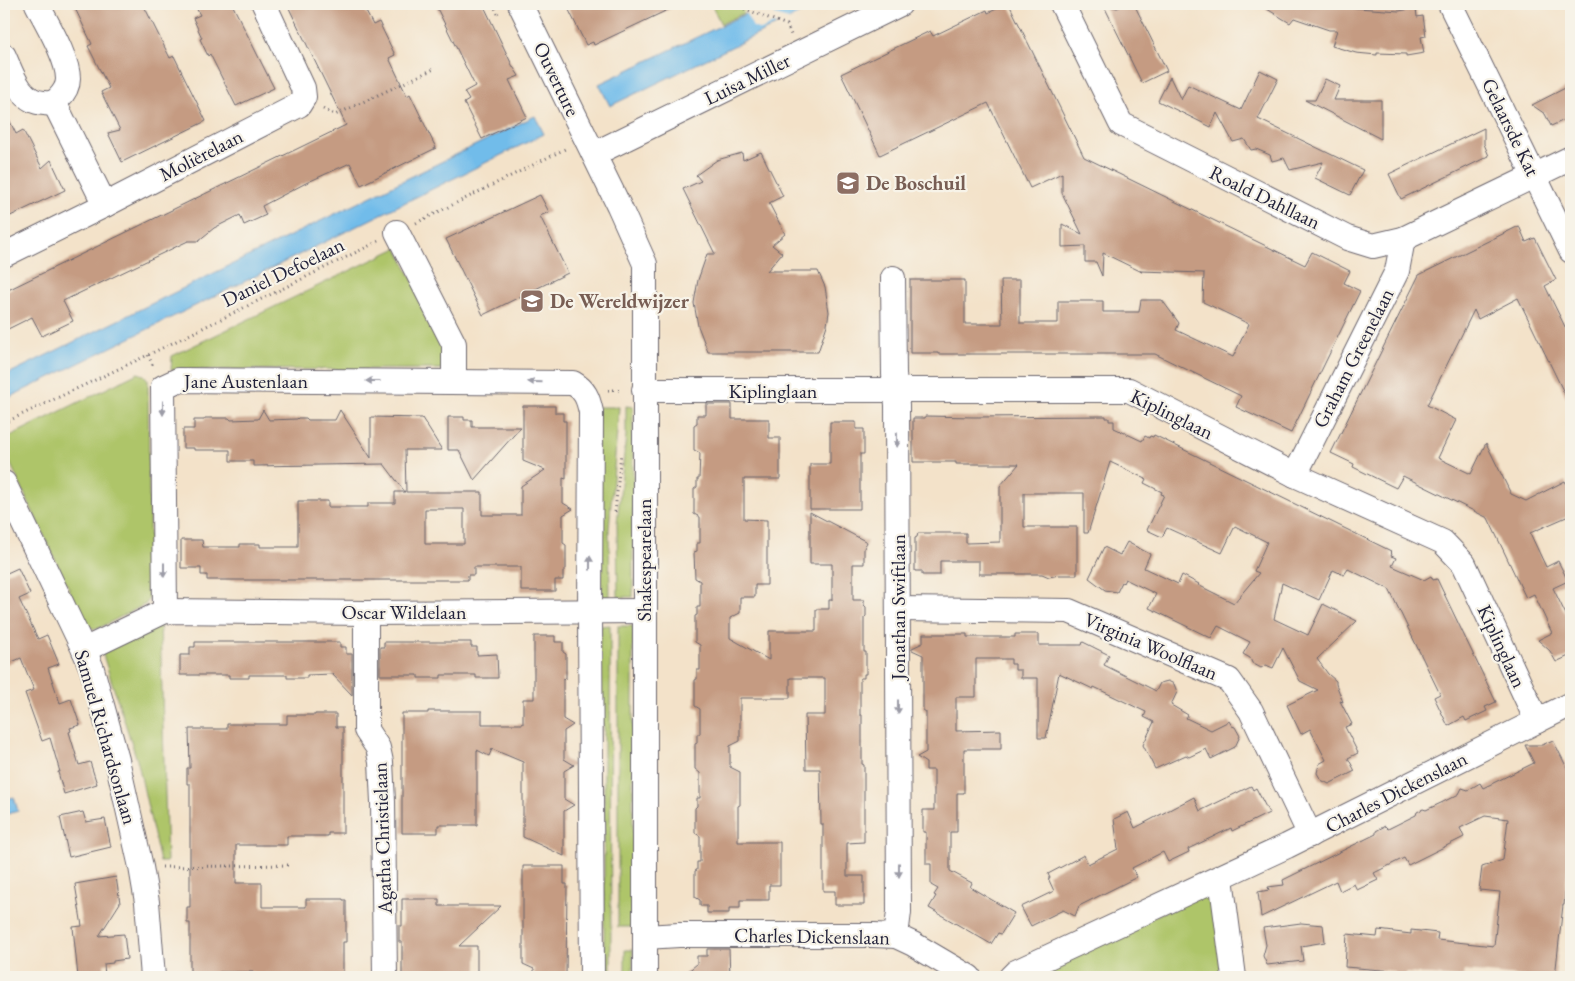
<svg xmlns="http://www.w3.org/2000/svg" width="1575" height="981" font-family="'EB Garamond',serif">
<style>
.green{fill:#aec569;stroke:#687452}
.water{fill:#71bcea;stroke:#4a6f92}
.pier{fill:#f3e2c9}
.building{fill:#c59b82;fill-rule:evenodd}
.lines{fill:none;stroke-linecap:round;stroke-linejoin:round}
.minor-casing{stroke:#6b656d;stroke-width:26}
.path{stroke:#6b656d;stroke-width:3;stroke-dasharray:1 4;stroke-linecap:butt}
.minor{stroke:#fff;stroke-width:24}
.oneway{fill:#9c9ca7}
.labels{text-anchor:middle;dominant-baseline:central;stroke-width:4.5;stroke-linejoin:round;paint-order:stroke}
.street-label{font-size:20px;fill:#22223b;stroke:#f7f3e8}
.education-label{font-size:20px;font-weight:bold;fill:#785e54;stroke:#f7f3e8;text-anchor:start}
</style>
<rect width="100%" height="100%" fill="#f7f3e8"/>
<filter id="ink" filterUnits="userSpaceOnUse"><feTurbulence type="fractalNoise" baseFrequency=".02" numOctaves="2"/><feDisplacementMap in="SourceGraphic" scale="10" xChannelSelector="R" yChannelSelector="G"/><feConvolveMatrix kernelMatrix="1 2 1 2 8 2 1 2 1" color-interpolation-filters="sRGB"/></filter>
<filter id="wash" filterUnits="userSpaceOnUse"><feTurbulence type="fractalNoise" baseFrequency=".0096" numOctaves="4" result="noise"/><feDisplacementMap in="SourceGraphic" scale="20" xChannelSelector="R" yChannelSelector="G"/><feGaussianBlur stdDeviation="1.12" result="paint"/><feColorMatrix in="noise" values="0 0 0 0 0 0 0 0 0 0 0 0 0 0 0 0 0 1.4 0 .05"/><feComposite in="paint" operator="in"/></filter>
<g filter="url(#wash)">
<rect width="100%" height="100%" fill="#f3e2c9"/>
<g class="green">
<polygon points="711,4 763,4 721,24"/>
<polygon points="397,248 448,354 449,369 171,370 172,356"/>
<polygon points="138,373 144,375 148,380 150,596 146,604 97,629 91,628 85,623 4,450 4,439"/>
<polygon points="626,406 633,407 633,597 618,597 617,523 626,435"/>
<polygon points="598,407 619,407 609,529 610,597 604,597 598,587"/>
<polygon points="160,623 167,862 160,862 138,763 102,652"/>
<polygon points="610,625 611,977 604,977 604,727 598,719 600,626"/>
<rect x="618" y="626" width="15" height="301"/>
<polygon points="1198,895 1217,905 1225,977 1030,977"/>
<rect x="625" y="950" width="8" height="27"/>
</g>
<g class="water">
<polygon points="766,4 820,4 610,106 599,84"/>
<polygon points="535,116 544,134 4,400 4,376"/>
<polygon points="14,797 18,811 4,815 4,800"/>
</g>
<polygon class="pier" points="760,4 770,4 775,15 788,19 789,21 780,26 773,24 761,30 753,27 746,14 742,12"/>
<g id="blocks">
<g class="building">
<polygon points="73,4 143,4 170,58 174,56 206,121 122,162 108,133 120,130 101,92 109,88 88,46 92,44"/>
<polygon points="194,4 232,4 274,88 236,106 210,54 208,56 200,39 202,38 193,18 200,15"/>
<polygon points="287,4 362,4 373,25 379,22 395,55 389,58 407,96 410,94 436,148 361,185 350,163 306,183 262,206 266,215 244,225 240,215 214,228 198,241 188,241 63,301 73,321 42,336 32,317 4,331 4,292 346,125"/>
<polygon points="435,4 483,4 512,65 519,76 509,80 527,117 482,139 464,103 469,100 464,92 475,86"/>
<polygon points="566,4 680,4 594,45 593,42 586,45"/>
<polygon points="1007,4 1009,4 1084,157 1305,265 1312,252 1350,271 1344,283 1360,291 1291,433 1236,407 1241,396 1155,354 938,354 938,353 910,353 910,280 965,280 965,324 1002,324 1001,280 1020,280 1020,323 1058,323 1058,301 1103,301 1103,312 1139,312 1141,300 1162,300 1179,323 1176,330 1233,357 1249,324 1203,302 1204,273 1140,271 1142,272 1103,253 1102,276 1096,262 1085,262 1085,246 1062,247 1062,224 1082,234 1062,193 1062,173 1030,188 988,103 880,155 841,74 930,31 933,36 987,10 988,13"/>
<polygon points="1103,4 1117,8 1126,4 1134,4 1167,71 1142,83"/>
<polygon points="1260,4 1346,4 1345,7 1399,11 1416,8 1417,17 1423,16 1426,36 1421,37 1424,53 1406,56 1406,54 1377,53 1377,55 1356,53 1332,46 1337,30 1329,30 1294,18 1290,23 1267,9 1261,6"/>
<polygon points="1260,70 1278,79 1258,119 1363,170 1350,195 1315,178 1323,162 1290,170 1284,158 1272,161 1270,155 1256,149 1251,150 1244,139 1233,142 1217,113 1211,127 1158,101 1170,77 1181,100 1188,85 1241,110"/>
<polygon points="1325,79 1340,86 1334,100 1381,100 1381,139 1305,100 1315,100"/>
<polygon points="1571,85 1571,117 1551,126 1545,114 1532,105"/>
<polygon points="4,109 16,134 23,130 42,168 51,160 65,190 4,219"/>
<polygon points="1484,128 1484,144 1489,156 1401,199 1389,174"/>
<polygon points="761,152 783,196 769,203 785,234 772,245 782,253 767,271 818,271 825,287 829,312 827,325 818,352 708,352 698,326 694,303 698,280 707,254 715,254 683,189 701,181 696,175 717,160 742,153 743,160"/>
<polygon points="540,195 549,212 540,216 568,273 483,315 446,239"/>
<polygon points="1519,226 1526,242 1535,238 1556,280 1545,286 1571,339 1571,407 1518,298 1478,319 1474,310 1427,405 1456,420 1438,458 1471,474 1486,443 1511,494 1526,501 1565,481 1571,493 1571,515 1530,533 1546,567 1558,561 1568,581 1553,588 1571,625 1571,655 1556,662 1550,651 1538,640 1552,633 1534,594 1526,598 1488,518 1403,476 1396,488 1353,467 1354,464 1331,453 1419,275"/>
<polygon points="706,404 732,404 732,419 769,419 769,438 780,438 780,479 744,479 744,519 767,520 767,585 755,585 755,597 740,597 740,613 730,618 730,638 769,660 769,631 816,631 816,609 829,609 829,600 832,600 832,564 810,564 810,512 867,542 864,548 864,564 853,564 853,600 864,600 864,605 866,607 866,616 864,618 864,652 866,652 866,674 864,674 864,678 860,678 860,715 862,715 862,764 864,765 864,842 847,843 847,876 864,876 864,905 835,905 835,891 823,891 823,824 821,824 820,769 806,769 805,715 825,715 825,678 790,678 790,698 740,698 740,741 730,746 730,767 740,772 740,805 738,806 738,842 780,842 780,885 769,885 769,900 740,900 740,908 729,908 729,913 707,913 707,906 700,906 700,900 695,897 695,871 697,870 697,862 700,862 700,836 695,833 695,808 697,806 697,798 700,798 700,773 695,769 695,744 697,743 697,734 700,734 700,709 695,706 695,680 697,679 697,670 700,670 700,645 695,642 695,616 697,615 697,607 700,607 700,581 695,578 694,552 697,551 697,543 700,543 700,517 694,514 694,489 697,487 697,479 699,479 700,453 694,450 694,425 697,423 697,415 706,415"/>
<path d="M523 406H555V413H563V421H566V479L563 478V503L573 509 563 515V543L566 545V569L563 571V580H555V591H521V567H474V575H468V580H207V575H201V568H181V540H202L203 547H240V544H260V547H298V501H328V507H368V503H395V492H405L384 464 253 466V461H230V450H194V448H183V429H194V420H204L205 418H229L231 420 258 419 263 410 269 420 297 419 298 418H306L308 420H335L340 410 371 458V417L422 418 442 450H405L406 492H482V515H521V486L545 470 523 461ZM425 509H464V544H425Z"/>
<polygon points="925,416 974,417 1106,416 1106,418 1109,418 1109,421 1114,421 1114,428 1142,441 1145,436 1149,438 1150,436 1153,437 1154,435 1391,551 1390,552 1392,554 1391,556 1396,558 1392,566 1424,580 1431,576 1433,580 1437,579 1496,702 1485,707 1487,711 1466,721 1464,717 1448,726 1434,697 1440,694 1389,589 1348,569 1344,575 1333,570 1319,600 1282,583 1274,619 1308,635 1323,604 1357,621 1317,659 1328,674 1336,681 1336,684 1343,702 1340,701 1352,724 1345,727 1358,753 1348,758 1355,771 1329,784 1321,780 1317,773 1319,764 1326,760 1310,729 1301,734 1287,705 1318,690 1300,681 1283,648 1273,668 1266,665 1261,668 1252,663 1250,658 1243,654 1250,642 1218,626 1211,638 1149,608 1156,594 1125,579 1123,583 1122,582 1117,592 1105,590 1089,578 1104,547 1120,555 1127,542 1150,554 1144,568 1178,584 1182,575 1199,584 1198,585 1234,603 1259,573 1254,571 1267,542 1235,526 1222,553 1167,528 1162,537 1147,530 1164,495 1161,494 1162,492 1144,483 1146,479 1110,462 1088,533 1084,533 1084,493 1024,493 1024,527 1077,527 1077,575 1059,575 1049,577 1042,574 979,574 979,561 940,561 940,575 922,575 922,571 915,571 915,538 917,537 918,533 966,533 966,543 1000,542 1000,486 1019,464 956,464 956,462 913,462 913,418 925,418"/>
<polygon points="448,417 464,417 464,420 472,420 472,427 521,427 474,480 459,450 448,450"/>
<polygon points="830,422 856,422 856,429 864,429 864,454 860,454 860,509 810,509 810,464 830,464"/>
<polygon points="4,567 7,573 18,568 30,594 19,599 38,639 47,635 59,664 48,668 60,703 71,699 80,725 70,728 71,731 69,732 79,765 90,762 97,784 64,794 58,772 60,772 50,738 42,741 25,693 34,690 21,658 7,664 4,654"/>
<polygon points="923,634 967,634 967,637 1015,637 1015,634 1039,634 1039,645 1082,645 1083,642 1109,655 1104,665 1156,691 1160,683 1168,681 1174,684 1177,692 1171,705 1188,715 1186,718 1211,730 1229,721 1232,726 1235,727 1240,736 1235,747 1211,759 1206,749 1189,757 1186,755 1155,769 1143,745 1154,722 1144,717 1146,712 1094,687 1093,689 1059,673 1046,738 1038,738 1038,678 1021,678 1021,670 1015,670 1015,664 1011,664 1011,659 976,659 976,697 956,697 956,731 1001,730 1001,749 964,749 964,793 957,793 957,832 950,832 950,871 972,883 970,887 1014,913 1001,934 998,933 991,944 929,908 936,896 934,895 938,889 931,885 931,864 926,864 926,832 923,832 923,810 934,810 934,770 926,770 926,763 917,757 926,752 926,712 923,710 923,655 912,650 912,648 923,643"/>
<polygon points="534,636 555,636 555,642 563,642 563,652 566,654 566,678 563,679 563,719 573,725 564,731 564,759 574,765 564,771 564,799 574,805 564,811 564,856 523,837 523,762 492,749 489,756 477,750 477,825 438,825 438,833 402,833 402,713 428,713 428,711 482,711 482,724 523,724 523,699 534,699"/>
<polygon points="195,642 340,642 340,647 346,647 346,654 352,654 352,695 332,674 307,675 307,678 287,678 287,675 249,675 249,678 229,678 229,675 180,675 180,655 190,655 190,647 195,647"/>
<polygon points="384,642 471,642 471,647 477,647 477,655 497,654 498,678 476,678 476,675 441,675 441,678 418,678 418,675 380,675 380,647 384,647"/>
<polygon points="315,714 336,714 336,727 343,727 343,833 328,833 328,836 287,836 287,845 236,845 236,883 262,883 262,907 306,907 306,899 343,899 343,900 346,900 346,942 343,942 343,977 253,977 253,972 219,972 219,977 190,977 190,923 187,923 187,907 190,907 190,784 187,784 187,768 190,768 189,729 227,729 227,724 287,724 287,715 315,715"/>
<polygon points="1553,740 1571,776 1571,831 1564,905 1563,905 1555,977 1530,977 1464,971 1463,976 1458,976 1458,977 1407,973 1405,975 1396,974 1394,971 1345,967 1347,934 1377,937 1378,930 1411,934 1411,930 1438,933 1437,940 1494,946 1500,892 1479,890 1482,867 1503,860 1508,819 1485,816 1460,828 1464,837 1408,865 1404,858 1374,873 1378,880 1357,890 1354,884 1340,891 1336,881 1261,917 1258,892 1269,890 1268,887 1284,885 1283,880 1376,834 1376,831 1385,826 1388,829 1416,815 1417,812 1423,809 1426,810 1443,802 1459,794 1462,788 1468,790 1480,783 1483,788 1534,763 1525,745 1542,745"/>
<polygon points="1251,786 1253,790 1256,788 1269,813 1232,831 1231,828 1188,849 1189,852 1168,862 1163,852 1132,868 1137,877 1079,906 1075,916 1063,910 1031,926 1021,907 1054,891 1048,878 1050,878 1048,874 1084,855 1088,864 1118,849 1114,819 1128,812 1135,828 1194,797 1200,811"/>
<polygon points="83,812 86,822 105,819 111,847 69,857 60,817"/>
<polygon points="523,866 564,866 564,884 567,884 566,977 534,977 534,969 523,964"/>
<polygon points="116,877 120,903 99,936 124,934 127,959 113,961 113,963 104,964 105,977 78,977 73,927 82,926 75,884"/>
<polygon points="402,899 439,899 439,906 501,906 459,946 477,946 477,977 402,977 402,942 399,942 399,926 402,926"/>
<polygon points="1301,923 1323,925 1325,942 1301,946 1303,961 1267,965 1263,956 1266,945 1263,928"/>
<polygon points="707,949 729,949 730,977 681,977 697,964 697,956 707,956"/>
</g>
</g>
</g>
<g filter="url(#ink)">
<use href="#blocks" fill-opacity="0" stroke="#6b656d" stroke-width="1"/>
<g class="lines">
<g class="minor-casing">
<g id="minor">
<polyline points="520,4 619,206 645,264 645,977"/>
<polyline points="1062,4 1121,124 1347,238 1373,246 1403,239 1571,158"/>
<polyline points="1450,4 1571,251"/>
<path d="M4 56C12 74 20 102 44 103 49 104 54 103 58 99 63 94 68 87 68 79 68 58 47 24 37 4"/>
<polyline points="54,102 105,205"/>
<polyline points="594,154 900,4"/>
<polyline points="397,232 454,344 454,382"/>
<polyline points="4,255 105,205 299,105 304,97 303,88 264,4"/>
<polyline points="893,278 894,374 897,405 899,912 896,936"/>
<polyline points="644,390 1129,390 1295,475 1443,542 1464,564 1537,721"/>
<polyline points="1295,475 1397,271 1403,239"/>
<polyline points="4,483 84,650 92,669 117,760 141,867 147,902 153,977"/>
<polyline points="898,609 1069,611 1229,680 1251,711 1310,835"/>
<path d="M165 611 163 387 178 380 573 383C585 390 588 398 591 412L590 612 592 977"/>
<polyline points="366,613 366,730 378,748 381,762 383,802 385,977"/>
<polyline points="84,650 165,611 366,613 644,611"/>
<polyline points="1221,878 1234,977"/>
<polyline points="645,937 679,935 874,935 896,936 913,944 969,977"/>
<polyline points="1011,977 1016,972 1287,846 1571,704"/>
</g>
</g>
<g class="path">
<polyline points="493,4 499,16"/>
<polyline points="736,4 737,6 787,25 791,35"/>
<polyline points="323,109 335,115 436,68"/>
<polyline points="416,223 567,148"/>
<polyline points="148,355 154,368"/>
<polyline points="608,390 622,390"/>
<polyline points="4,423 148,355 379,241"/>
<polyline points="615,512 621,453"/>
<polyline points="162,867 291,865"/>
</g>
<use href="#minor" class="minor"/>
</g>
<defs><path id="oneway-solid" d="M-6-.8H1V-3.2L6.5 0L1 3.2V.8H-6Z" transform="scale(1.25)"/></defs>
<g class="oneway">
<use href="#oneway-solid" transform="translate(373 381) rotate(-180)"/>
<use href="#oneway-solid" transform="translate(535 382) rotate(-179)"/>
<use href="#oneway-solid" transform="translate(163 408) rotate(90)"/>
<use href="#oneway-solid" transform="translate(897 440) rotate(89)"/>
<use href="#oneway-solid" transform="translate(590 563) rotate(-90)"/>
<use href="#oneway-solid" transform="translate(164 570) rotate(90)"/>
<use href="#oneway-solid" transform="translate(898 707) rotate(90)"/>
<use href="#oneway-solid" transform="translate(899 870) rotate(90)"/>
</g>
</g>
<defs>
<g id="school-square" transform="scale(1.25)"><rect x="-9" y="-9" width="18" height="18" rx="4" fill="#8d6e63" stroke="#f7f3e8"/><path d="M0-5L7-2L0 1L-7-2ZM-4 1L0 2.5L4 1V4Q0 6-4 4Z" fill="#fff"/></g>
</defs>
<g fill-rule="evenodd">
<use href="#school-square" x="848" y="183"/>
<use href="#school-square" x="532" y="301"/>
</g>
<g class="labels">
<g class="street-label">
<text transform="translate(557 79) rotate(64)">Ouverture</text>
<text transform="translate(747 79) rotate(-26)">Luisa Miller</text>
<text transform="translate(1511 127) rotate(64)">Gelaarsde Kat</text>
<text transform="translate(201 155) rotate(-27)">Molièrelaan</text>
<text transform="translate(1265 197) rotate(26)">Roald Dahllaan</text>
<text transform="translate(283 272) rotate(-26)">Daniel Defoelaan</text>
<text transform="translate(1353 358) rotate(-63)">Graham Greenelaan</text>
<text x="246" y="381">Jane Austenlaan</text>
<text x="773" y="391">Kiplinglaan</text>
<text transform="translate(1172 414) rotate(26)">Kiplinglaan</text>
<text transform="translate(644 560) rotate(-90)">Shakespearelaan</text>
<text transform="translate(898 607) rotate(-90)">Jonathan Swiftlaan</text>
<text x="404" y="612">Oscar Wildelaan</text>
<text transform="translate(1151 646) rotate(23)">Virginia Woolflaan</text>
<text transform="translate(1502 646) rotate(65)">Kiplinglaan</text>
<text transform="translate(106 737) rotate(74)">Samuel Richardsonlaan</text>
<text transform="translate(1396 792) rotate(-27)">Charles Dickenslaan</text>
<text transform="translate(382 838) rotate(-92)">Agatha Christielaan</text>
<text transform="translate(812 936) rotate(1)">Charles Dickenslaan</text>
</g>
<g class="education-label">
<text x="866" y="183">De Boschuil</text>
<text x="550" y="301">De Wereldwijzer</text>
</g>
</g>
<rect width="1575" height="981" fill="none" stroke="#f7f3e8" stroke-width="20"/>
</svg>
